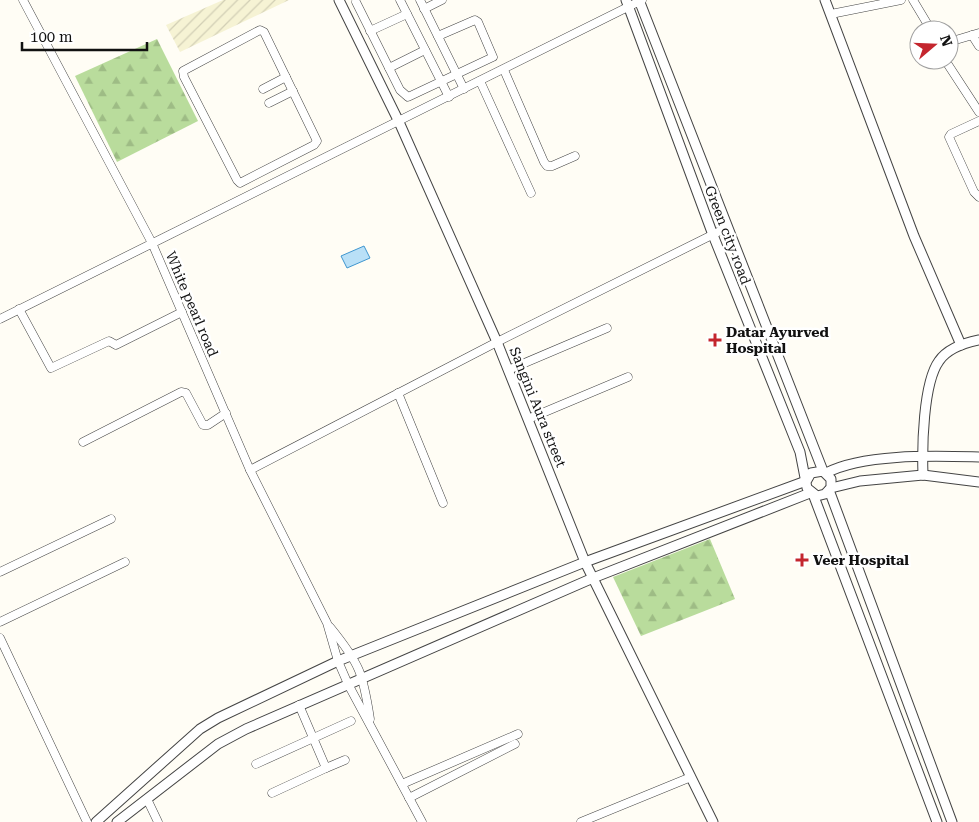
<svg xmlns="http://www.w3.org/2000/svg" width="979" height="822" font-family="'Roboto Serif',serif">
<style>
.farmland{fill:url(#farmland-furrows)}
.forest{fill:url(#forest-firs)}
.water{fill:#b9e0f7;stroke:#3f96cf}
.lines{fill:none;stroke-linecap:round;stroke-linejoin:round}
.minor-casing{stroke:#444;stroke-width:9}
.tertiary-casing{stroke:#444;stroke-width:11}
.minor{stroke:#fff;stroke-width:8}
.tertiary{stroke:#fff;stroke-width:9}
.poi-dot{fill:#c4262e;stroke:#fff;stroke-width:2}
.labels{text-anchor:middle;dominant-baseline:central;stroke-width:5;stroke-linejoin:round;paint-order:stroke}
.street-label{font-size:14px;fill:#111;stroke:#fff}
.poi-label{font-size:14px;font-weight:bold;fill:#111;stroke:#fff;text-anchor:start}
</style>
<defs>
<pattern id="farmland-furrows" width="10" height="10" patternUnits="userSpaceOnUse" patternTransform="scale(1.25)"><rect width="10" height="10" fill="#f6f3d4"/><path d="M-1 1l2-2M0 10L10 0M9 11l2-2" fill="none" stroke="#d2cfb5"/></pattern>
<pattern id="forest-firs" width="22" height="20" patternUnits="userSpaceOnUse" patternTransform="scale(1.25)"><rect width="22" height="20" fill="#b9dc9c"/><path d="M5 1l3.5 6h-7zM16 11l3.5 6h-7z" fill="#9ebc85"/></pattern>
</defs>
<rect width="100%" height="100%" fill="#fffdf5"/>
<polygon class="farmland" points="223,0 289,0 180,52 166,25"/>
<g class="forest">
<polygon points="157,39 198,121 117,162 75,76"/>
<polygon points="710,539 735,599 641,636 613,577"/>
</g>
<polygon class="water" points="364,246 370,258 347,268 341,256"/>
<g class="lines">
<g class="minor-casing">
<g id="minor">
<polyline points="23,0 152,243 250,470 327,623 338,661 348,684 422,822"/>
<polyline points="400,0 449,97"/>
<polyline points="420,0 464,89"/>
<polyline points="913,0 931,30"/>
<polyline points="356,2 400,90 408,97 493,57 478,22 475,20 438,36"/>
<polyline points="424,9 442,0"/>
<polyline points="831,14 901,0"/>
<polygon points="260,30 264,32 317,141 314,145 240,183 237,180 184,77 183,71"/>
<polyline points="370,31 407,14"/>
<polyline points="972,35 979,46"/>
<polyline points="949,42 979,33"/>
<polyline points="945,60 979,112"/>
<polyline points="389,68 425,50"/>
<polyline points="504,70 544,162 547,166 552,166 575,156"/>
<polyline points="480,81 531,193"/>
<polyline points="263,89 286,77"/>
<polyline points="269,103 293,91"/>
<polyline points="979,121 951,134 949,137 974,192 979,197"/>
<polyline points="19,309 51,368 109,341 116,345 182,312"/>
<polyline points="0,319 642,0"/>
<polyline points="508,370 607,328"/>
<polyline points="398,393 443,503"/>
<polyline points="528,419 628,377"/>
<polyline points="83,442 181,392 186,393 203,425 208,425 226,413"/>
<polyline points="250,470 497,342 726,228"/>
<polyline points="0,572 111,519"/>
<polyline points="0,622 125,562"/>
<path d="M330 627C360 664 363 673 370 719"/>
<polyline points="0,638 87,822"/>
<polyline points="256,764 351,721"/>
<polyline points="326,768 345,760"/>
<polyline points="402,784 518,734"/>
<polyline points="272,793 326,768 299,705"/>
<polyline points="409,798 515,744"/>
<polyline points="147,799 158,822"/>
<polyline points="581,822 691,777"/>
</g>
</g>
<g class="tertiary-casing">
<g id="tertiary">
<polyline points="339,0 399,122 497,342 585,562 713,822"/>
<polyline points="626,0 713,235 800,452 807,488 817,496 825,494 831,488 831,479 823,471 811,473 807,480"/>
<polyline points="639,0 823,471"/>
<polyline points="825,0 914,236 961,345"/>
<path d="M826 473C864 453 937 456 979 457"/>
<path d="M923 475C922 448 923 383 939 361 948 348 964 343 979 340"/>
<polyline points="831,488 860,481 923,475 979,482"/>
<polyline points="829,490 952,822"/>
<polyline points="813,494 937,822"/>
<polyline points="96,822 200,729 218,718 338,661 585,562 806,481"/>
<polyline points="117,822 218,744 246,729 593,578 810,493"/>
</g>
</g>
<use href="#minor" class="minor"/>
<use href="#tertiary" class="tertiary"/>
</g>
<g class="poi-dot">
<path d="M712.5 332.5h5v5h5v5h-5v5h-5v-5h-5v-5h5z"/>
<path d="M799.5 552.5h5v5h5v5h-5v5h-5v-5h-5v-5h5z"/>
</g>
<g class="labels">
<g class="street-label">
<text transform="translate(728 235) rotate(69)">Green city road</text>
<text transform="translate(192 304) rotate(67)">White pearl road</text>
<text transform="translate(538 407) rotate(68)">Sangini Aura street</text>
</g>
<g class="poi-label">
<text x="726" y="332">Datar Ayurved<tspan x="726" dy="16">Hospital</tspan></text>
<text x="813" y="560">Veer Hospital</text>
</g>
</g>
<g transform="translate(934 45) rotate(71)"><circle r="24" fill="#ffffff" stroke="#a0a0a0"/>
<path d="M0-4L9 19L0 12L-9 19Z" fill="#c4262e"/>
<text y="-8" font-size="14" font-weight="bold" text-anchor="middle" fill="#111111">N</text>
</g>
<path d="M22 42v8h125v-8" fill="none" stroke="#111111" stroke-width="2.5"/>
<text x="30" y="42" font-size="15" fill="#111111" stroke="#ffffff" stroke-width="4" paint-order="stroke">100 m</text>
</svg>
